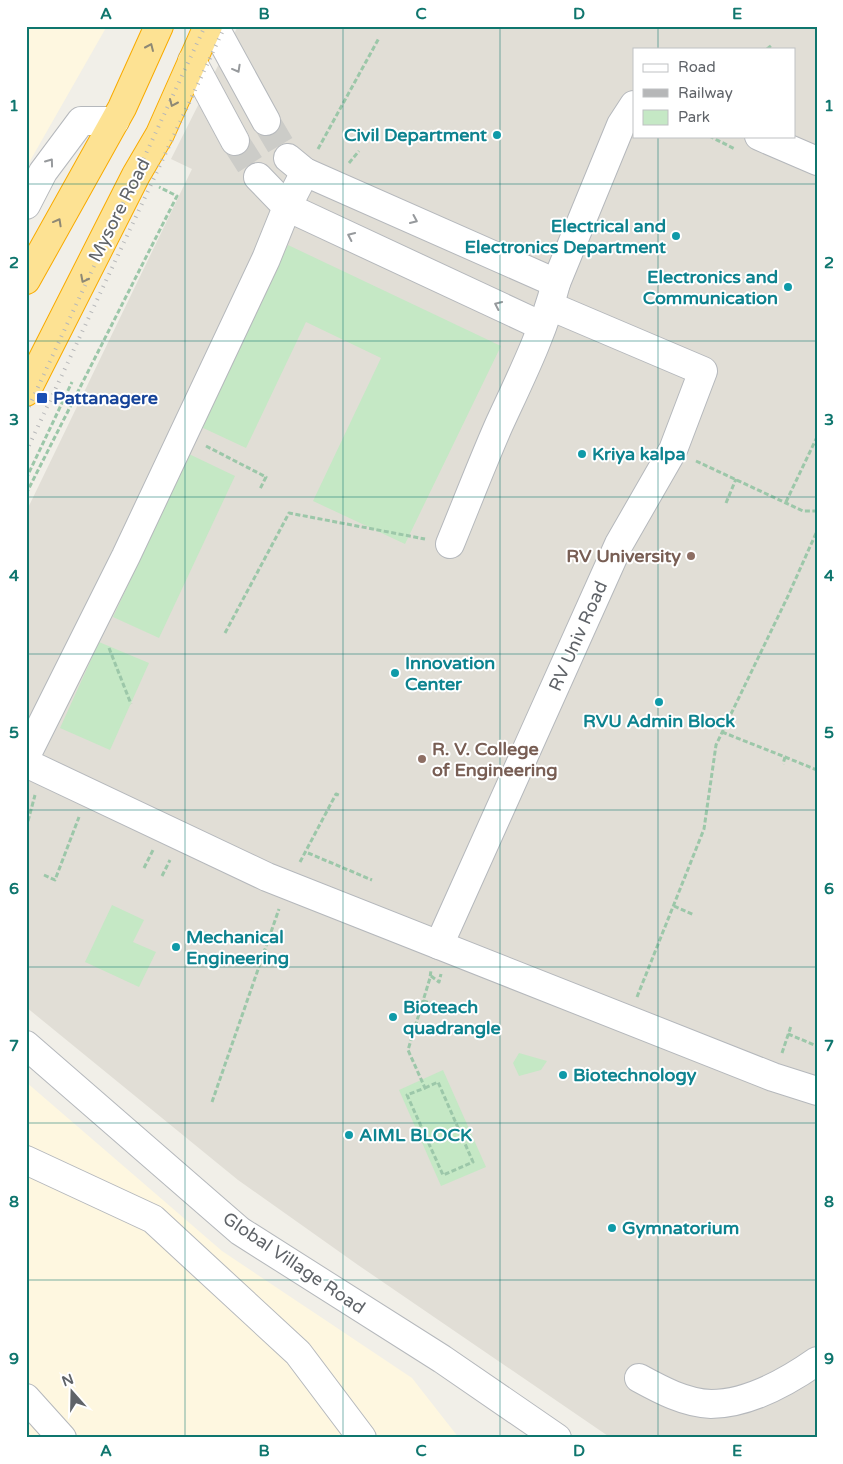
<svg xmlns="http://www.w3.org/2000/svg" width="843" height="1464" font-family="'Varela Round',sans-serif">
<style>
.commercial{fill:#fef7e0}
.education{fill:#e1ded6;fill-rule:evenodd}
.green{fill:#c5e8c5}
.lines{fill:none;stroke-linecap:round;stroke-linejoin:round}
.minor-tunnel{stroke:#ccccc8;stroke-width:28;stroke-dasharray:28 14;stroke-linecap:butt}
.minor-casing{stroke:#b5b8bc;stroke-width:30}
.highway-casing{stroke:#f9ab00;stroke-width:30}
.path{stroke:#9cc7a9;stroke-width:3;stroke-dasharray:5 2.5;stroke-linecap:butt}
.minor{stroke:#fff;stroke-width:28}
.highway{stroke:#fde293;stroke-width:28}
.rail{stroke:#b6b7b8;stroke-width:4;stroke-dasharray:1 6;stroke-linecap:butt}
.oneway{stroke:#8e8975}
.oneway2{stroke:#979a9d}
.grid{fill:none;stroke:#0f766e;stroke-width:1;stroke-opacity:0.55}
.culture-dot{fill:#0f9aa8;stroke:#fff;stroke-width:2}
.transit-dot{fill:#1a4fb4;stroke:#fff;stroke-width:2}
.education-dot{fill:#8d6e63;stroke:#fff;stroke-width:2}
.labels{text-anchor:middle;dominant-baseline:central;stroke-width:4;stroke-linejoin:round;paint-order:stroke}
.culture-label{font-size:18px;font-weight:bold;fill:#0d838f;stroke:#fff;text-anchor:start}
.street-label{font-size:18px;fill:#5f6368;stroke:#fff}
.transit-label{font-size:18px;font-weight:bold;fill:#164399;stroke:#fff;text-anchor:start}
.education-label{font-size:18px;font-weight:bold;fill:#785e54;stroke:#fff;text-anchor:end}
.neatline{fill:none;stroke:#0f766e;stroke-width:2}
.grid-label{font-size:16px;text-anchor:middle;font-weight:bold;fill:#0f766e}
</style>
<rect width="100%" height="100%" fill="#f1efe8"/>
<g class="commercial">
<polygon points="26,26 107,26 26,168"/>
<polygon points="26,1082 222,1251 412,1378 459,1438 26,1438"/>
</g>
<path class="education" d="M238 26H817V1438H611L358 1265 238 1180 26 1007V512L192 169 171 159ZM634 49H794V136H634Z"/>
<g class="green">
<polygon points="288,245 501,346 405,544 313,501 381,358 306,322 246,448 201,427"/>
<polygon points="189,454 235,476 159,638 113,617"/>
<polygon points="99,642 149,663 110,750 60,728"/>
<polygon points="112,905 144,920 133,942 156,952 139,987 85,962"/>
<polygon points="519,1053 547,1061 541,1070 519,1076 513,1063"/>
<polygon points="443,1070 486,1167 441,1186 399,1090"/>
</g>
<g class="lines">
<g class="minor-tunnel">
<polyline points="266,121 288,158"/>
<polyline points="235,141 258,177"/>
</g>
<g class="minor-casing">
<g id="minor">
<polyline points="214,26 266,121"/>
<polyline points="192,61 235,141"/>
<polyline points="759,136 817,161"/>
<polyline points="288,158 305,172 556,283"/>
<polyline points="258,177 287,207 542,326"/>
<polyline points="26,205 43,172 81,121 115,121"/>
<path d="M450 544C466 505 481 466 498 427 520 379 543 334 556 283L621 125 634 105"/>
<polyline points="26,756 126,556 266,259 287,207 305,172"/>
<polyline points="26,763 267,877 773,1077 817,1091"/>
<polyline points="439,945 619,544 673,450 703,371 550,306"/>
<polyline points="26,1045 240,1231 442,1359 557,1438"/>
<polyline points="26,1160 153,1219 298,1353 362,1438"/>
<path d="M639 1378C661 1390 685 1403 711 1404 748 1404 787 1382 817 1361"/>
<polyline points="26,1398 62,1438"/>
</g>
</g>
<g class="highway-casing">
<g id="highway">
<polyline points="26,280 122,108 159,26"/>
<polyline points="26,392 136,175 160,134 208,26"/>
</g>
</g>
<g class="path">
<polyline points="767,49 772,45"/>
<polyline points="709,136 735,149"/>
<polyline points="318,149 379,38"/>
<polyline points="349,163 359,151"/>
<polyline points="206,446 266,477 260,489"/>
<polyline points="696,461 803,511 817,511"/>
<polyline points="26,479 72,382"/>
<polyline points="26,494 177,196 159,187"/>
<polyline points="786,502 817,437"/>
<polyline points="726,503 736,479"/>
<polyline points="225,633 289,513 425,539"/>
<polyline points="109,648 131,704"/>
<polyline points="722,732 785,757 783,764"/>
<polyline points="785,757 817,770"/>
<polyline points="28,821 35,795"/>
<polyline points="308,853 372,880"/>
<polyline points="300,862 336,794 341,796"/>
<polyline points="144,868 153,850"/>
<polyline points="44,875 55,880 79,817"/>
<polyline points="162,876 170,860"/>
<polyline points="674,906 694,915"/>
<polyline points="431,976 439,982 441,974"/>
<polyline points="637,997 704,829 716,745 788,596 817,531"/>
<polyline points="423,1001 471,1013"/>
<polyline points="788,1034 817,1046"/>
<polyline points="782,1053 791,1026"/>
<polyline points="425,1088 438,1082 473,1162 443,1175 407,1095 425,1088 408,1050 430,978 431,970"/>
<polyline points="212,1102 279,909"/>
</g>
<use href="#minor" class="minor"/>
<use href="#highway" class="highway"/>
<g class="rail">
<polyline points="26,413 205,26"/>
<polyline points="26,452 225,26"/>
</g>
</g>
<defs><path id="oneway-chevron" d="M-2-3.5L2.5 0L-2 3.5" fill="none" stroke-width="1.6" stroke-linecap="round" stroke-linejoin="round" transform="scale(1.25)"/></defs>
<g class="oneway">
<use href="#oneway-chevron" transform="translate(150 47) rotate(-66)"/>
<use href="#oneway-chevron" transform="translate(173 103) rotate(114)"/>
<use href="#oneway-chevron" transform="translate(58 222) rotate(-61)"/>
<use href="#oneway-chevron" transform="translate(84 279) rotate(117)"/>
</g>
<g class="oneway2">
<use href="#oneway-chevron" transform="translate(237 69) rotate(61)"/>
<use href="#oneway-chevron" transform="translate(50 162) rotate(-54)"/>
<use href="#oneway-chevron" transform="translate(414 220) rotate(24)"/>
<use href="#oneway-chevron" transform="translate(351 236) rotate(-155)"/>
<use href="#oneway-chevron" transform="translate(498 305) rotate(-155)"/>
</g>
<path class="grid" d="M185 26V1438M343 26V1438M500 26V1438M658 26V49M658 136V1438M26 184H817M26 341H817M26 497H817M26 654H817M26 810H817M26 967H817M26 1123H817M26 1280H817"/>
<g class="culture-dot">
<circle cx="497" cy="135" r="5"/>
<circle cx="676" cy="236" r="5"/>
<circle cx="788" cy="287" r="5"/>
<circle cx="582" cy="454" r="5"/>
<circle cx="395" cy="673" r="5"/>
<circle cx="659" cy="702" r="5"/>
<circle cx="176" cy="947" r="5"/>
<circle cx="393" cy="1017" r="5"/>
<circle cx="563" cy="1075" r="5"/>
<circle cx="349" cy="1135" r="5"/>
<circle cx="612" cy="1228" r="5"/>
</g>
<rect class="transit-dot" x="36" y="392" width="12" height="12" rx="2.5"/>
<g class="education-dot">
<circle cx="691" cy="556" r="5"/>
<circle cx="422" cy="759" r="5"/>
</g>
<g class="labels">
<g class="culture-label">
<text x="487" y="135" text-anchor="end">Civil Department</text>
<text x="666" y="226" text-anchor="end">Electrical and<tspan x="666" dy="21">Electronics Department</tspan></text>
<text x="778" y="277" text-anchor="end">Electronics and<tspan x="778" dy="21">Communication</tspan></text>
<text x="592" y="454">Kriya kalpa</text>
<text x="405" y="663">Innovation<tspan x="405" dy="21">Center</tspan></text>
<text x="659" y="721" text-anchor="middle">RVU Admin Block</text>
<text x="186" y="937">Mechanical<tspan x="186" dy="21">Engineering</tspan></text>
<text x="403" y="1007">Bioteach<tspan x="403" dy="21">quadrangle</tspan></text>
<text x="573" y="1075">Biotechnology</text>
<text x="359" y="1135">AIML BLOCK</text>
<text x="622" y="1228">Gymnatorium</text>
</g>
<g class="street-label">
<text transform="translate(119 210) rotate(-63)">Mysore Road</text>
<text transform="translate(578 636) rotate(-66)">RV Univ Road</text>
<text transform="translate(294 1263) rotate(34)">Global Village Road</text>
</g>
<g class="transit-label">
<text x="53" y="398">Pattanagere</text>
</g>
<g class="education-label">
<text x="681" y="556">RV University</text>
<text x="432" y="749" text-anchor="start">R. V. College<tspan x="432" dy="21">of Engineering</tspan></text>
</g>
</g>
<rect width="843" height="1464" fill="none" stroke="#ffffff" stroke-width="55"/>
<rect x="633" y="48" width="162" height="90" fill="#ffffff" stroke="#bfc1c3"/>
<rect x="643" y="64" width="25" height="8" fill="#ffffff" stroke="#bfc1c3"/>
<text x="678" y="72" font-size="15" fill="#5f6368">Road</text>
<rect x="643" y="89" width="25" height="8" fill="#b6b7b8" stroke="#bfc1c3"/>
<text x="678" y="98" font-size="15" fill="#5f6368">Railway</text>
<rect x="643" y="110" width="25" height="15" fill="#c5e8c5" stroke="#bfc1c3"/>
<text x="678" y="122" font-size="15" fill="#5f6368">Park</text>
<g transform="translate(72 1392) rotate(340)" stroke="#ffffff" stroke-width="4" paint-order="stroke">
<path d="M0-4L9 19L0 12L-9 19Z" fill="#5f6368"/>
<text y="-8" font-size="14" font-weight="bold" text-anchor="middle" fill="#5f6368">N</text>
</g>
<rect x="28" y="28" width="788" height="1408" class="neatline"/>
<g class="grid-label">
<text x="106" y="19">A</text>
<text x="264" y="19">B</text>
<text x="421" y="19">C</text>
<text x="579" y="19">D</text>
<text x="737" y="19">E</text>
<text x="14" y="111">1</text>
<text x="829" y="111">1</text>
<text x="14" y="268">2</text>
<text x="829" y="268">2</text>
<text x="14" y="425">3</text>
<text x="829" y="425">3</text>
<text x="14" y="581">4</text>
<text x="829" y="581">4</text>
<text x="14" y="738">5</text>
<text x="829" y="738">5</text>
<text x="14" y="894">6</text>
<text x="829" y="894">6</text>
<text x="14" y="1051">7</text>
<text x="829" y="1051">7</text>
<text x="14" y="1207">8</text>
<text x="829" y="1207">8</text>
<text x="14" y="1364">9</text>
<text x="829" y="1364">9</text>
<text x="106" y="1456">A</text>
<text x="264" y="1456">B</text>
<text x="421" y="1456">C</text>
<text x="579" y="1456">D</text>
<text x="737" y="1456">E</text>
</g>
</svg>
